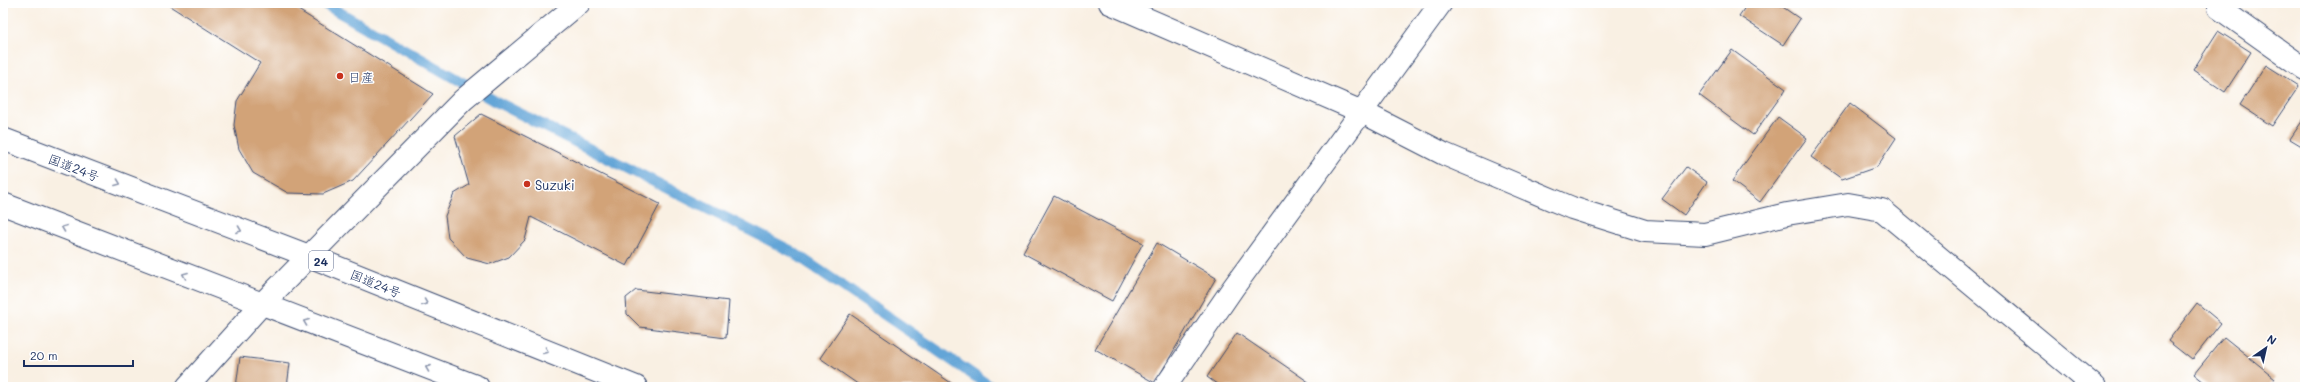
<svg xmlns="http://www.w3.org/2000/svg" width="2308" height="390" font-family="Mali,'Klee One',sans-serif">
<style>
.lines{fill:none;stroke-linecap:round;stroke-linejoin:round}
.stream{stroke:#64a5d7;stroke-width:11}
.building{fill:#d2a378}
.street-casing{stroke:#3c4c72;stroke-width:24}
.highway-casing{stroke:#3c4c72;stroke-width:24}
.street{stroke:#fff;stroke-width:22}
.highway{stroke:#fff;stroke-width:22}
.oneway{stroke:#8d97ae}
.poi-dot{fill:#c8321e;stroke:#fff;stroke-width:1.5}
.labels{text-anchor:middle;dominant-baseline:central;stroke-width:3;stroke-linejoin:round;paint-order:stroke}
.shield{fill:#fff;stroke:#5f6d8e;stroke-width:1}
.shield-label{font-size:12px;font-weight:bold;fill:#1b2f5e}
.poi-label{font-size:13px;fill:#1b2f5e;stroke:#fff;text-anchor:start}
.street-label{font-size:13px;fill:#1b2f5e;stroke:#fff}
</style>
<rect width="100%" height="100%" fill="#fff"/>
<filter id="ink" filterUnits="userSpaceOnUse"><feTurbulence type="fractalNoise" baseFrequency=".025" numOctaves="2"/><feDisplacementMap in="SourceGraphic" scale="8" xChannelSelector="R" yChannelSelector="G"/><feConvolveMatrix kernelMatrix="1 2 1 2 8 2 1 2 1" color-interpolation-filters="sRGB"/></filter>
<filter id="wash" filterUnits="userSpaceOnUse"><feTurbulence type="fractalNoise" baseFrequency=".012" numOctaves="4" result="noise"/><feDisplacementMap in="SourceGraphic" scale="16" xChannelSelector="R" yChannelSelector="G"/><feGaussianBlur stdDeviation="0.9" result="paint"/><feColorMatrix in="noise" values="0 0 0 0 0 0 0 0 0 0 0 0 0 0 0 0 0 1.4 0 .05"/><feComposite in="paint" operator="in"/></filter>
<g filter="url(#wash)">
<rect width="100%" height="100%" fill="#f9f0e3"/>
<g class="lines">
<polyline class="stream" points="323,3 493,100 791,251 991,387"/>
</g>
<g id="blocks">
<g class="building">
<polygon points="165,3 287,3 433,94 353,181 323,194 288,193 253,173 239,149 234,125 237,101 260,63"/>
<polygon points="1748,3 1777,3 1800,19 1783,45 1739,16"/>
<polygon points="2218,31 2251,52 2225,92 2193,70"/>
<polygon points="1732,50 1786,89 1753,135 1699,95"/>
<polygon points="2266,65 2299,86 2272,126 2240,105"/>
<polygon points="1850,103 1896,138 1877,167 1842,179 1811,157"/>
<polygon points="481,114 660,204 627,266 531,217 525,240 509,257 490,264 467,258 448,238 445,216 454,194 469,185 455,136"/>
<polygon points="1778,117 1807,138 1760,202 1732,181"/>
<polygon points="2305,117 2305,148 2290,139"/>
<polygon points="1686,167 1707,182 1684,215 1662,199"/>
<polygon points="1054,196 1143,243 1112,301 1023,253"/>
<polygon points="1157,243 1216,278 1155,383 1095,349"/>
<polygon points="636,290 729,301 726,338 640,327 627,314 626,298"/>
<polygon points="2197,303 2221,323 2192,360 2168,341"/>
<polygon points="850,314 957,387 862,387 820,358"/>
<polygon points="1237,333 1316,387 1221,387 1207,377"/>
<polygon points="2224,337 2275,378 2268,387 2210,387 2194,374"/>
<polygon points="240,357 290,363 287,387 236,387"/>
</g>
</g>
</g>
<g filter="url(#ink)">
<use href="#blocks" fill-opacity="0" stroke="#3c4c72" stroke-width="1"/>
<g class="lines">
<g class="street-casing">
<g id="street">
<polyline points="1110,3 1362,112 1444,154 1572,208 1645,231 1705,234 1787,214 1848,204 1882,210 2095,387"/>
<polyline points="2219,8 2305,69"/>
<polyline points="187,387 261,305 463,100 579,3"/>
<polyline points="1165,387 1233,288 1441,3"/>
</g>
</g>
<g class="highway-casing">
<g id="highway">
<polyline points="3,139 309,256 636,387"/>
<polyline points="3,204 478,387"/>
</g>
</g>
<use href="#street" class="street"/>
<use href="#highway" class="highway"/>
</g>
<defs><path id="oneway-chevron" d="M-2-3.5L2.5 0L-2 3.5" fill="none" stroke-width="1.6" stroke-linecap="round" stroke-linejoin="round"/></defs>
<g class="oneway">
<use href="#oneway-chevron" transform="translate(118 183) rotate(21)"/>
<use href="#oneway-chevron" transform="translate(64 228) rotate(-159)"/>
<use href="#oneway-chevron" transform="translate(239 230) rotate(21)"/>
<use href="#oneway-chevron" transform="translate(185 275) rotate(-159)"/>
<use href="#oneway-chevron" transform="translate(425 303) rotate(22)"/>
<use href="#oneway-chevron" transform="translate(306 322) rotate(-159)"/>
<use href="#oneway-chevron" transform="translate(546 351) rotate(22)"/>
<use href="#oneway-chevron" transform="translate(428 368) rotate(-159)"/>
</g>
</g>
<g class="poi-dot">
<circle cx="340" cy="76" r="4"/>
<circle cx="527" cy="184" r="4"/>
</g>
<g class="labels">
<rect class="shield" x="309" y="251" width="24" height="20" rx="3"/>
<g class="shield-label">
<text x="321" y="261">24</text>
</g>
<g class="poi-label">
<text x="348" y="76">日産</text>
<text x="535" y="184">Suzuki</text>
</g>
<g class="street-label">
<text transform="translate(74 167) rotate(21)">国道24号</text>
<text transform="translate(376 283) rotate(22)">国道24号</text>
</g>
</g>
<rect width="2308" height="390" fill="none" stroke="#fff" stroke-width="16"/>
<g transform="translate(2266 348) rotate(34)" stroke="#ffffff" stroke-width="3" paint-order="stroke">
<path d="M0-3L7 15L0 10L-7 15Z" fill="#1b2f5e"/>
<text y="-6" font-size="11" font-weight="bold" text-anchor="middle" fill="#1b2f5e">N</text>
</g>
<path d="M24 360v6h109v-6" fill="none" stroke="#1b2f5e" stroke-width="2"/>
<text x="30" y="360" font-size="12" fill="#1b2f5e" stroke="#ffffff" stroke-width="3" paint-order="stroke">20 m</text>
</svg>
